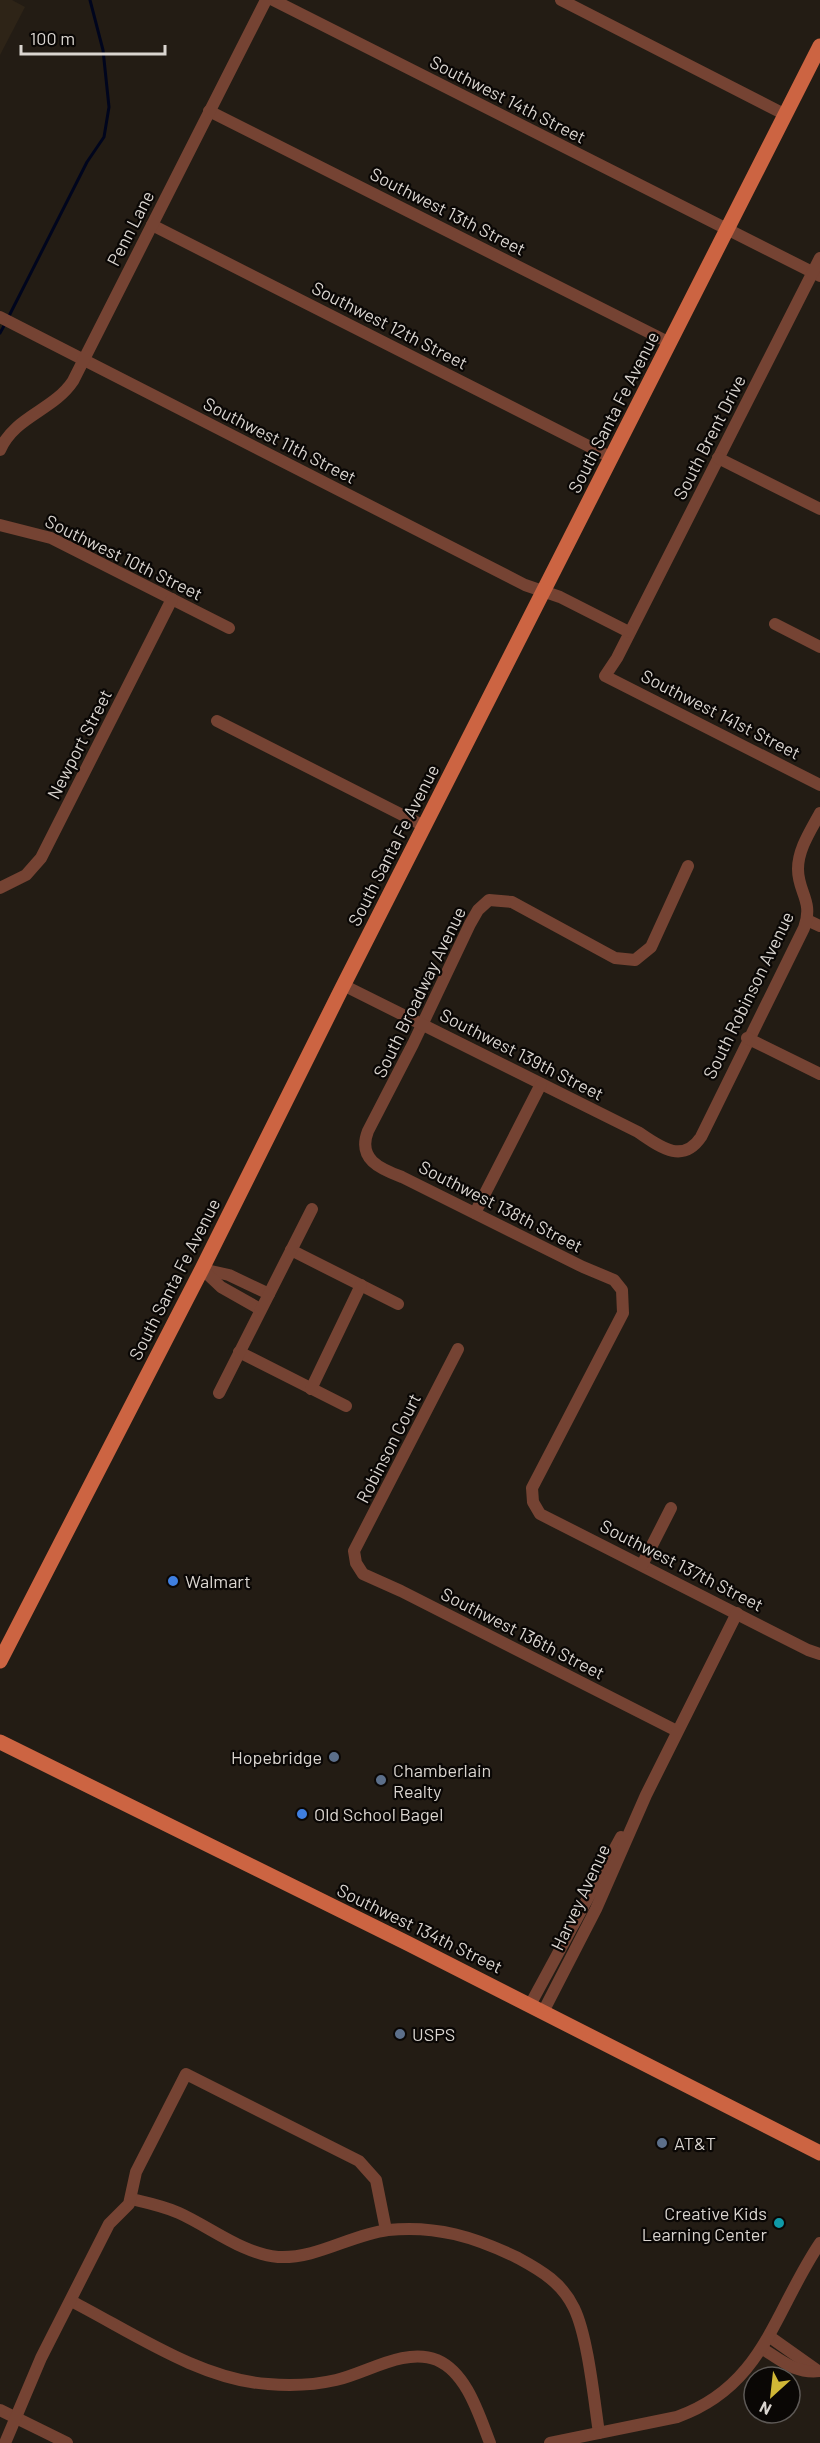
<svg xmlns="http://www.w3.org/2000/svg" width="820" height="2443" font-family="Barlow,sans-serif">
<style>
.built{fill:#2e2417}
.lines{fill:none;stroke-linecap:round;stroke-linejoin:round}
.stream{stroke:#00051d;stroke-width:3}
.minor{stroke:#754333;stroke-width:12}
.major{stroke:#cc6442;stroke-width:15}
.shop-dot{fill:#3f7fe0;stroke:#0a0705;stroke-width:2}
.service-dot{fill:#5c6f8a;stroke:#0a0705;stroke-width:2}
.culture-dot{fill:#0f9aa8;stroke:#0a0705;stroke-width:2}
.labels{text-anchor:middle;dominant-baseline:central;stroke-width:4.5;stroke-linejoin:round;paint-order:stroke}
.street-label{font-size:18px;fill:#dad5d0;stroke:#0a0705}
.poi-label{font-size:18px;fill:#dad5d0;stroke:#0a0705;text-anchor:start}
</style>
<rect width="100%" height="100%" fill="#231c14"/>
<polygon class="built" points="0,0 12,0 25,7 0,55"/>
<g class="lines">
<g class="stream">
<polyline points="8,318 87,162 104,137 109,107 103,50 90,0"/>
<polyline points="0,333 5,324"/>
</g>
<g class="minor">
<polyline points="273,0 820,276"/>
<polyline points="561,0 786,115"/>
<polyline points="209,111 670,343"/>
<polyline points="152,225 612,458"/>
<polyline points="820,258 617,658 605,676 820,785"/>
<polyline points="0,317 525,585 560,597 629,632"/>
<path d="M0 450C15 416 53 411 73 381L266 0"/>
<polyline points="718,458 820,509"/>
<polyline points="0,525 51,538 229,628"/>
<polyline points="775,624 820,647"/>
<polyline points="217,721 424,826"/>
<path d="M688 866 651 947 635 960 615 958 512 902 489 900 478 910 470 924 413 1044 368 1131C357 1159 380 1169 402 1177L583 1267 614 1280 622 1290 623 1313 532 1488 533 1502 540 1514 808 1650 820 1654"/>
<polyline points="0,888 26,875 41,858 172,599"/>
<polyline points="807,920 820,926"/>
<path d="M343 985 638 1132C659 1146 682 1165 701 1137L804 928C814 901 798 893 798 869 798 849 811 830 820 813"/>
<polyline points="747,1038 820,1074"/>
<polyline points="475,1213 541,1084"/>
<polyline points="291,1250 398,1304"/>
<polyline points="202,1269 229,1275 269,1294"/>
<polyline points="203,1270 221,1287 260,1309"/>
<polyline points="458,1349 354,1551 356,1563 363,1574 401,1591 677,1731"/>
<polyline points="239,1352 346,1406"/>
<polyline points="311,1389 361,1285"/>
<polyline points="219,1393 312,1209"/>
<polyline points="642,1565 671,1508"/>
<polyline points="530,2005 621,1837"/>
<polyline points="543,2012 596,1909 646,1795 737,1613"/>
<path d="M131 2199C148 2203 163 2206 179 2213 210 2227 243 2254 278 2257 317 2259 350 2235 388 2230 436 2225 475 2237 518 2258 542 2271 562 2283 574 2308 588 2337 594 2400 599 2433"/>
<path d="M71 2301C130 2331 200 2380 268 2384 290 2386 314 2385 336 2380 367 2373 405 2347 437 2360 467 2373 479 2415 490 2443"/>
<polyline points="770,2337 818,2371"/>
<path d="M763 2349C782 2361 796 2374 820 2371"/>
<polyline points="0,2410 67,2443"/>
<polyline points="5,2443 41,2358 109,2224 129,2204 136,2172 186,2074 359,2161 376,2180 386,2230"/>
<path d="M550 2443 677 2417C764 2386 774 2311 820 2243"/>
</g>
<g class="major">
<polyline points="0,1661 202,1269 341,990 820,46"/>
<polyline points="0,1742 407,1943 820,2153"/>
</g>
</g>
<g class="shop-dot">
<circle cx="173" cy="1581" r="6"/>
<circle cx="302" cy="1814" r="6"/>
</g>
<g class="service-dot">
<circle cx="334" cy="1757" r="6"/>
<circle cx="381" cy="1780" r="6"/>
<circle cx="400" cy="2034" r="6"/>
<circle cx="662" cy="2143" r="6"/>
</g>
<circle class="culture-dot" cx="779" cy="2223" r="6"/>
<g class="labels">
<g class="street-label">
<text transform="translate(508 99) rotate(27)">Southwest 14th Street</text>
<text transform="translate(448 211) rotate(27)">Southwest 13th Street</text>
<text transform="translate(130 228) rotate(-63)">Penn Lane</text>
<text transform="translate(390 325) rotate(27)">Southwest 12th Street</text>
<text transform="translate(613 412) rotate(-63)">South Santa Fe Avenue</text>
<text transform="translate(709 437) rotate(-63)">South Brent Drive</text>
<text transform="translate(280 440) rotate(27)">Southwest 11th Street</text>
<text transform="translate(124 557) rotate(26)">Southwest 10th Street</text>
<text transform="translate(721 714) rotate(27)">Southwest 141st Street</text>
<text transform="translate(79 744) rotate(-63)">Newport Street</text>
<text transform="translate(393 845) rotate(-63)">South Santa Fe Avenue</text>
<text transform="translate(419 992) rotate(-64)">South Broadway Avenue</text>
<text transform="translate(748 995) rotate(-64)">South Robinson Avenue</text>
<text transform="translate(522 1054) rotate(27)">Southwest 139th Street</text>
<text transform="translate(501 1206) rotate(27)">Southwest 138th Street</text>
<text transform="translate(174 1279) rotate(-63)">South Santa Fe Avenue</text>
<text transform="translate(388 1448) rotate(-63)">Robinson Court</text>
<text transform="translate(682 1565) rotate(27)">Southwest 137th Street</text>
<text transform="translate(523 1633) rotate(27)">Southwest 136th Street</text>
<text transform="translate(580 1897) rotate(-65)">Harvey Avenue</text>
<text transform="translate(420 1928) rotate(26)">Southwest 134th Street</text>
</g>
<g class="poi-label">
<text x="185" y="1581">Walmart</text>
<text x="322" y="1757" text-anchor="end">Hopebridge</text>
<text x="393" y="1770">Chamberlain<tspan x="393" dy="21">Realty</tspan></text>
<text x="314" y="1814">Old School Bagel</text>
<text x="412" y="2034">USPS</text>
<text x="674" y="2143">AT&amp;T</text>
<text x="767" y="2213" text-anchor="end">Creative Kids<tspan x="767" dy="21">Learning Center</tspan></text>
</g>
</g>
<g transform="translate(772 2395) rotate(207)"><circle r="28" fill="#0a0705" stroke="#5d5956" stroke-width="1.5"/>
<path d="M0-4.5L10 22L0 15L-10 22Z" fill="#d0b736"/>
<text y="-9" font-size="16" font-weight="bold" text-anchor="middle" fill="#dad5d0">N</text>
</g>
<path d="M21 45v9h144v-9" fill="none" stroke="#dad5d0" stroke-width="3"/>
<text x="30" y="45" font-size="18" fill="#dad5d0" stroke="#0a0705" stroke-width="4.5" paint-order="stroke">100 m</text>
</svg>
